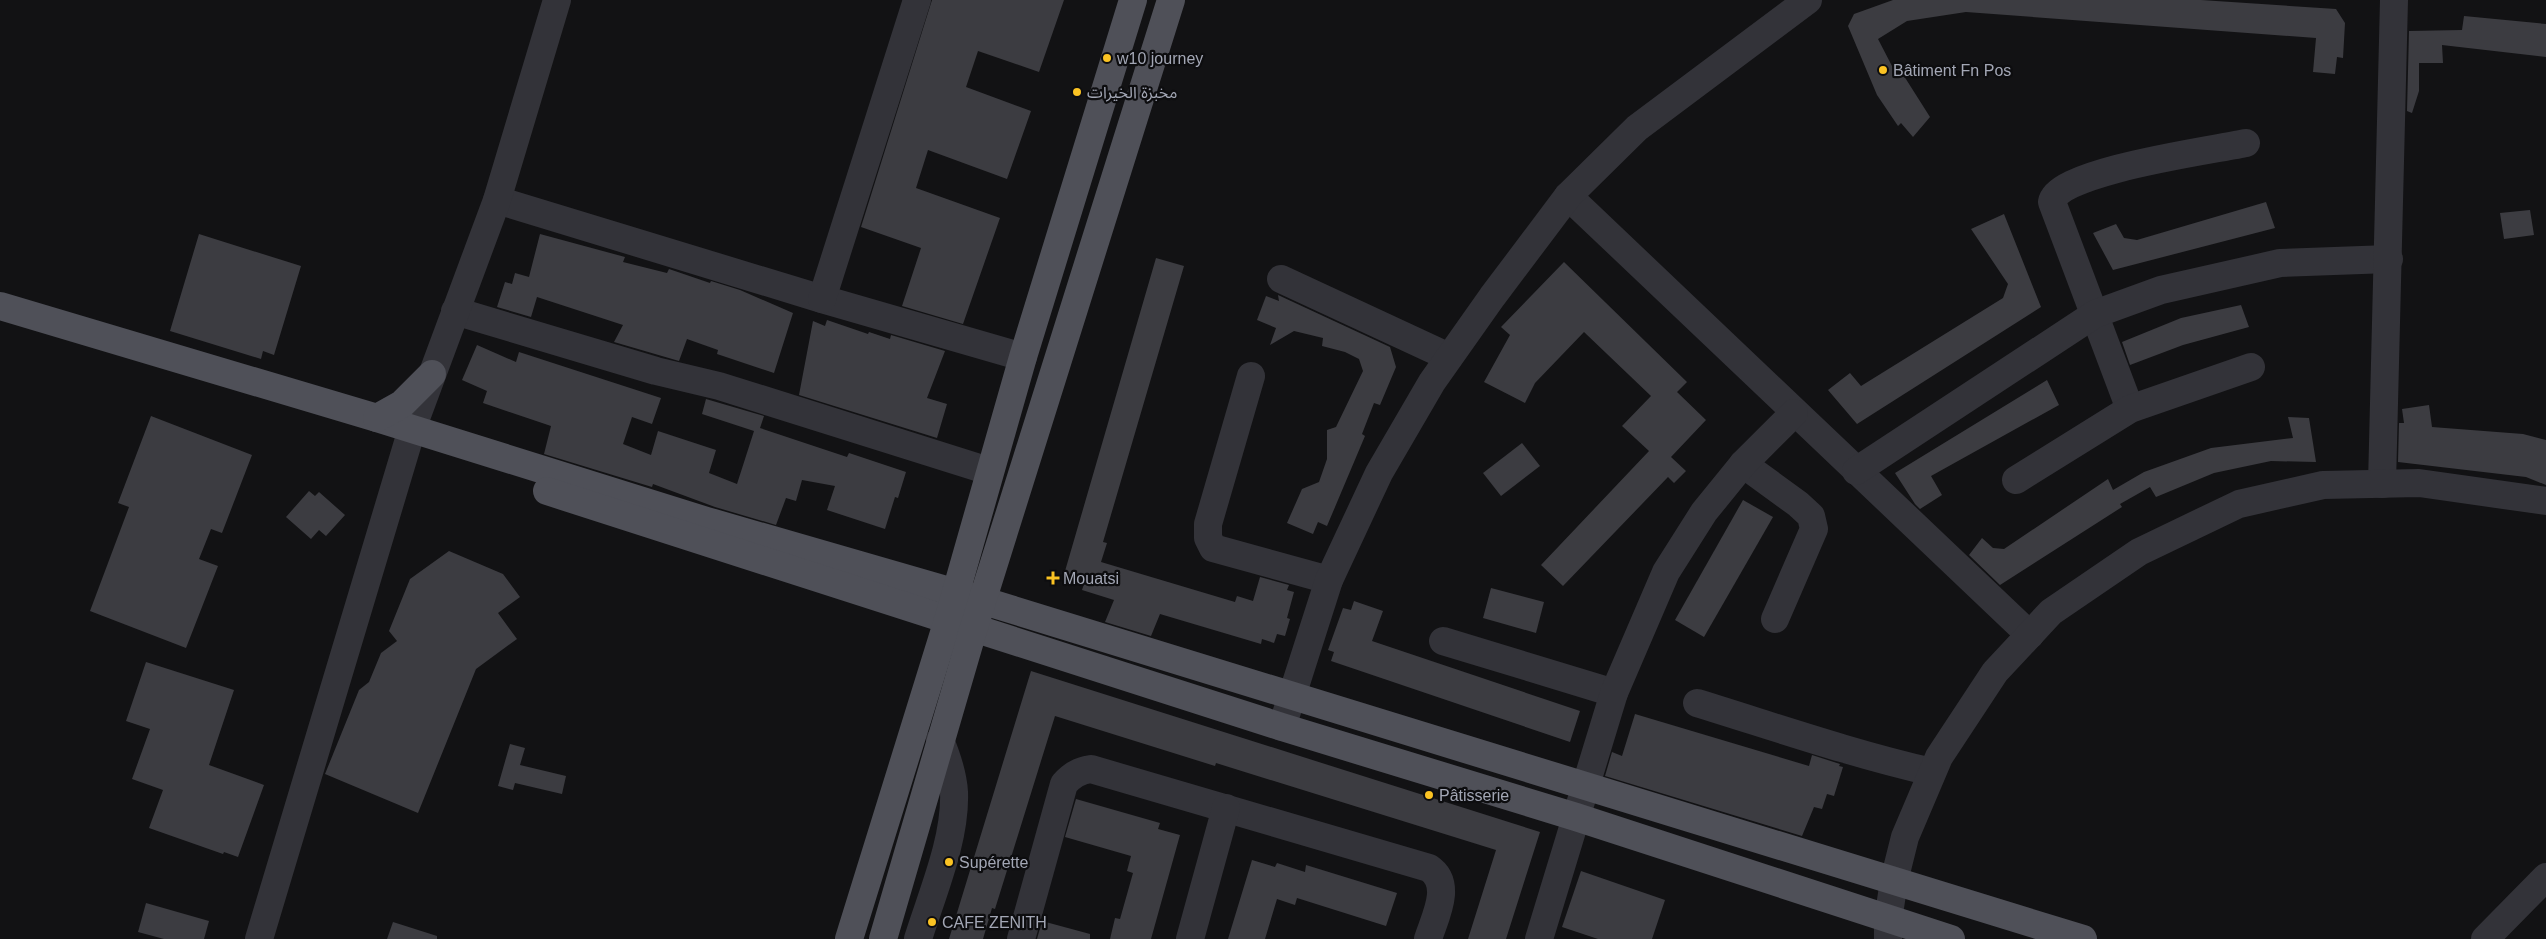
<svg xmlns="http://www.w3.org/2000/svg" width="2546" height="939" font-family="Arial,'Noto Sans Arabic',sans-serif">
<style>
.building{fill:#3c3c41}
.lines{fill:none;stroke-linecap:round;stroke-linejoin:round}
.minor{stroke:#333339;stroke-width:28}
.major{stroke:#4f5058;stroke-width:28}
.poi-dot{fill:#fbc323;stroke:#0d0d0f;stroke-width:2}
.labels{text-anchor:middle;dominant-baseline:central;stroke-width:4.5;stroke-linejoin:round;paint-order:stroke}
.poi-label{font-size:16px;fill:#a3a7b5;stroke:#0d0d0f;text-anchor:start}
</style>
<rect width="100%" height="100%" fill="#121214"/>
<g class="building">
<polygon points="932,0 1064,0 1039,72 978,51 966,87 1031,111 1007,179 928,150 916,188 1000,218 963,324 902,306 921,248 861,227"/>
<polygon points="1893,0 2201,0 2336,9 2345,23 2343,58 2337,57 2335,74 2313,72 2316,38 1966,12 1907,21 1878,39 1893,68 1897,65 1930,117 1913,137 1901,123 1898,126 1877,95 1848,26 1854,14"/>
<polygon points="2464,16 2546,24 2546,57 2442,45 2443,63 2419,63 2419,91 2412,113 2407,111 2409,31 2462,30"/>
<polygon points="2266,202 2275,228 2113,270 2093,233 2116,224 2124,238 2137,240"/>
<polygon points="2530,210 2534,235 2504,239 2500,213"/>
<polygon points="2004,214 2041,307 1857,424 1828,390 1850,373 1861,386 2003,298 2008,284 1971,229"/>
<polygon points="199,234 301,266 274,355 263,351 261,359 170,331"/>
<polygon points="540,234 625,257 623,262 667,273 669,269 710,283 711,281 740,290 793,313 774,373 717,354 718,350 687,339 679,361 614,342 623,325 537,297 531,317 497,307 505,282 512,284 515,273 529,277"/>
<polygon points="1156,258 1184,266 1103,542 1107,543 1101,562 1235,602 1237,596 1253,601 1260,577 1289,585 1287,590 1294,592 1287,618 1290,619 1285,636 1277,634 1274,643 1262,639 1261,644 1160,614 1151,636 1105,622 1114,600 1082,590 1084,584 1063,578"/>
<polygon points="1564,262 1687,382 1677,392 1706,420 1671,457 1686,471 1674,483 1668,477 1563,586 1541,565 1649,451 1622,426 1651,396 1584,332 1535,383 1525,403 1484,382 1510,335 1501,327"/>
<polygon points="1278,295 1390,347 1396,367 1380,405 1374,403 1362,434 1365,436 1327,526 1318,522 1313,534 1287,523 1302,489 1319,482 1327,459 1327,430 1336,427 1363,371 1359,359 1345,352 1322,346 1323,338 1294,331 1270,345 1276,328 1257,320 1266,296 1279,301"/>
<polygon points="2241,305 2249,327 2183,345 2130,365 2122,342 2181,318"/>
<polygon points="827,320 868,334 869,332 890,339 891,335 945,351 927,398 947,404 937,438 799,395 813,321 825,326"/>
<polygon points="477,345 516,362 519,352 661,398 652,424 632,417 623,444 651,455 658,431 716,450 709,473 737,484 754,431 702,414 706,399 764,416 760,428 847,457 849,453 906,472 898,498 895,497 885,529 827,510 835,486 802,480 796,501 786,498 776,525 715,507 653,484 652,487 544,454 551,426 483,403 487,391 462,380"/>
<polygon points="2047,380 2059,405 1931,476 1942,495 1920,509 1915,504 1895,473"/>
<polygon points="2429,405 2432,427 2523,434 2546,440 2546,485 2526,477 2398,462 2399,423 2404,423 2402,409"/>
<polygon points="151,416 252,455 222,533 211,529 199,559 218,566 186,648 90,611 129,507 118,503"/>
<polygon points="2288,417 2309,418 2316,462 2271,461 2214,473 2156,497 2150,487 2120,504 2122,507 2000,585 1969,555 1982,538 1993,548 2004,549 2108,479 2113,490 2144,472 2211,448 2293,438"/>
<polygon points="1522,443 1540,466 1501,496 1483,473"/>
<polygon points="309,491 315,496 319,492 345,515 326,536 319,530 311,539 286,517"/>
<polygon points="1743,500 1773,517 1704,637 1675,620"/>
<polygon points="449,551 503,574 520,597 498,613 517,639 476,669 418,813 325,774 359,690 369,682 381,653 397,641 389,631 410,579"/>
<polygon points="1491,588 1544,602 1536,633 1483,618"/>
<polygon points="1354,601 1383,611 1372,641 1580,711 1570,742 1331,661 1334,652 1328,650 1343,608 1351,610"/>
<polygon points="146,662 234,690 209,765 264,785 238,857 224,852 223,854 149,828 163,790 132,779 150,729 126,721"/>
<polygon points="1031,671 1540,832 1506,939 1468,939 1496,850 1216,763 1215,766 1055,716 995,909 992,908 983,939 949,939"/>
<polygon points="1635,714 1809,766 1812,755 1840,764 1839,766 1843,767 1834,796 1827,794 1822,809 1814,807 1802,836 1605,776 1612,752 1622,756"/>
<polygon points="510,744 525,748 520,765 566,776 562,794 515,783 513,790 498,786"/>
<polygon points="1076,799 1160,823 1158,829 1180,835 1151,939 1110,939 1115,918 1120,919 1133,873 1127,871 1131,856 1065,837"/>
<polygon points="1252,860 1275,867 1277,863 1305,872 1306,865 1397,893 1386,926 1297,898 1295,905 1277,899 1265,939 1228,939"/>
<polygon points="1581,871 1665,900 1652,939 1598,939 1562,927"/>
<polygon points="146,903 209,921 204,939 164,939 138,932"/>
<polygon points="1042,921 1090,934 1090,939 1037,939"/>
<polygon points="393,922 437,936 437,939 387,939"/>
</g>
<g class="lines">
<g class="minor">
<polyline points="1568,196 2030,635"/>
<polyline points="497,200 822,299 1023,357"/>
<polyline points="1281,279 1449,357"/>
<polyline points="822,299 917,0"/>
<polyline points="455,311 656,371 719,386 989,471"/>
<polyline points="1251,376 1208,524 1208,538 1213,548 1329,580"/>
<path d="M2130 409 2052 202C2057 171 2214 150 2246 143"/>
<polyline points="1743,464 1798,504 1811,516 1814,529 1775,619"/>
<polyline points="1856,471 2095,314 2161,290 2280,263 2389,259"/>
<polyline points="2016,480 2130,409 2251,367"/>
<polyline points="2382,484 2394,0"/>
<polyline points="1443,641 1614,693"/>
<path d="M1697 703C1775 727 1853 754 1932 772"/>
<polyline points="1282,727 1329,580 1379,473 1432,382 1492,297 1568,196 1637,128 1808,0"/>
<polyline points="259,939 412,429 497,200 557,0"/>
<path d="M918 939C932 894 956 839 954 792 953 774 947 757 940 740"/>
<path d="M1021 939 1064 784C1072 775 1079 771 1091 769L1429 868C1453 884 1435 917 1428 939"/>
<polyline points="1190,939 1226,808"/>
<polyline points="1539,939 1614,693 1666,572 1704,512 1743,464 1794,413"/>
<polyline points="1888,939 1888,920 1894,881 1905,837 1939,757 1995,672 2051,612 2139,552 2239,504 2323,485 2419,483 2546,501"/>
<polyline points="2485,939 2546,877"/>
</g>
<g class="major">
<polyline points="0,306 377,418 707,521 984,601 2083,939"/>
<polyline points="377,418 402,404 432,374"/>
<polyline points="547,491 1282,727 1576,817 1951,939"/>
<polyline points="849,939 948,620 1023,357 1133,0"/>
<polyline points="883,939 974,627 1171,0"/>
</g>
</g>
<g class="poi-dot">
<circle cx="1107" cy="58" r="5"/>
<circle cx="1883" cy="70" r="5"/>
<circle cx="1077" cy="92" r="5"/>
<path d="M1050.5 570.5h5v5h5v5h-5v5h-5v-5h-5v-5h5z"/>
<circle cx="1429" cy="795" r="5"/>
<circle cx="949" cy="862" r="5"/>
<circle cx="932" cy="922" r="5"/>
</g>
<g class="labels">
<g class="poi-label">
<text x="1117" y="58">w10 journey</text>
<text x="1893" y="70">Bâtiment Fn Pos</text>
<text x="1087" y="92">مخبزة الخيرات</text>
<text x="1063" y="578">Mouatsi</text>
<text x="1439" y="795">Pâtisserie</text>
<text x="959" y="862">Supérette</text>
<text x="942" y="922">CAFE ZENITH</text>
</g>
</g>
</svg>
